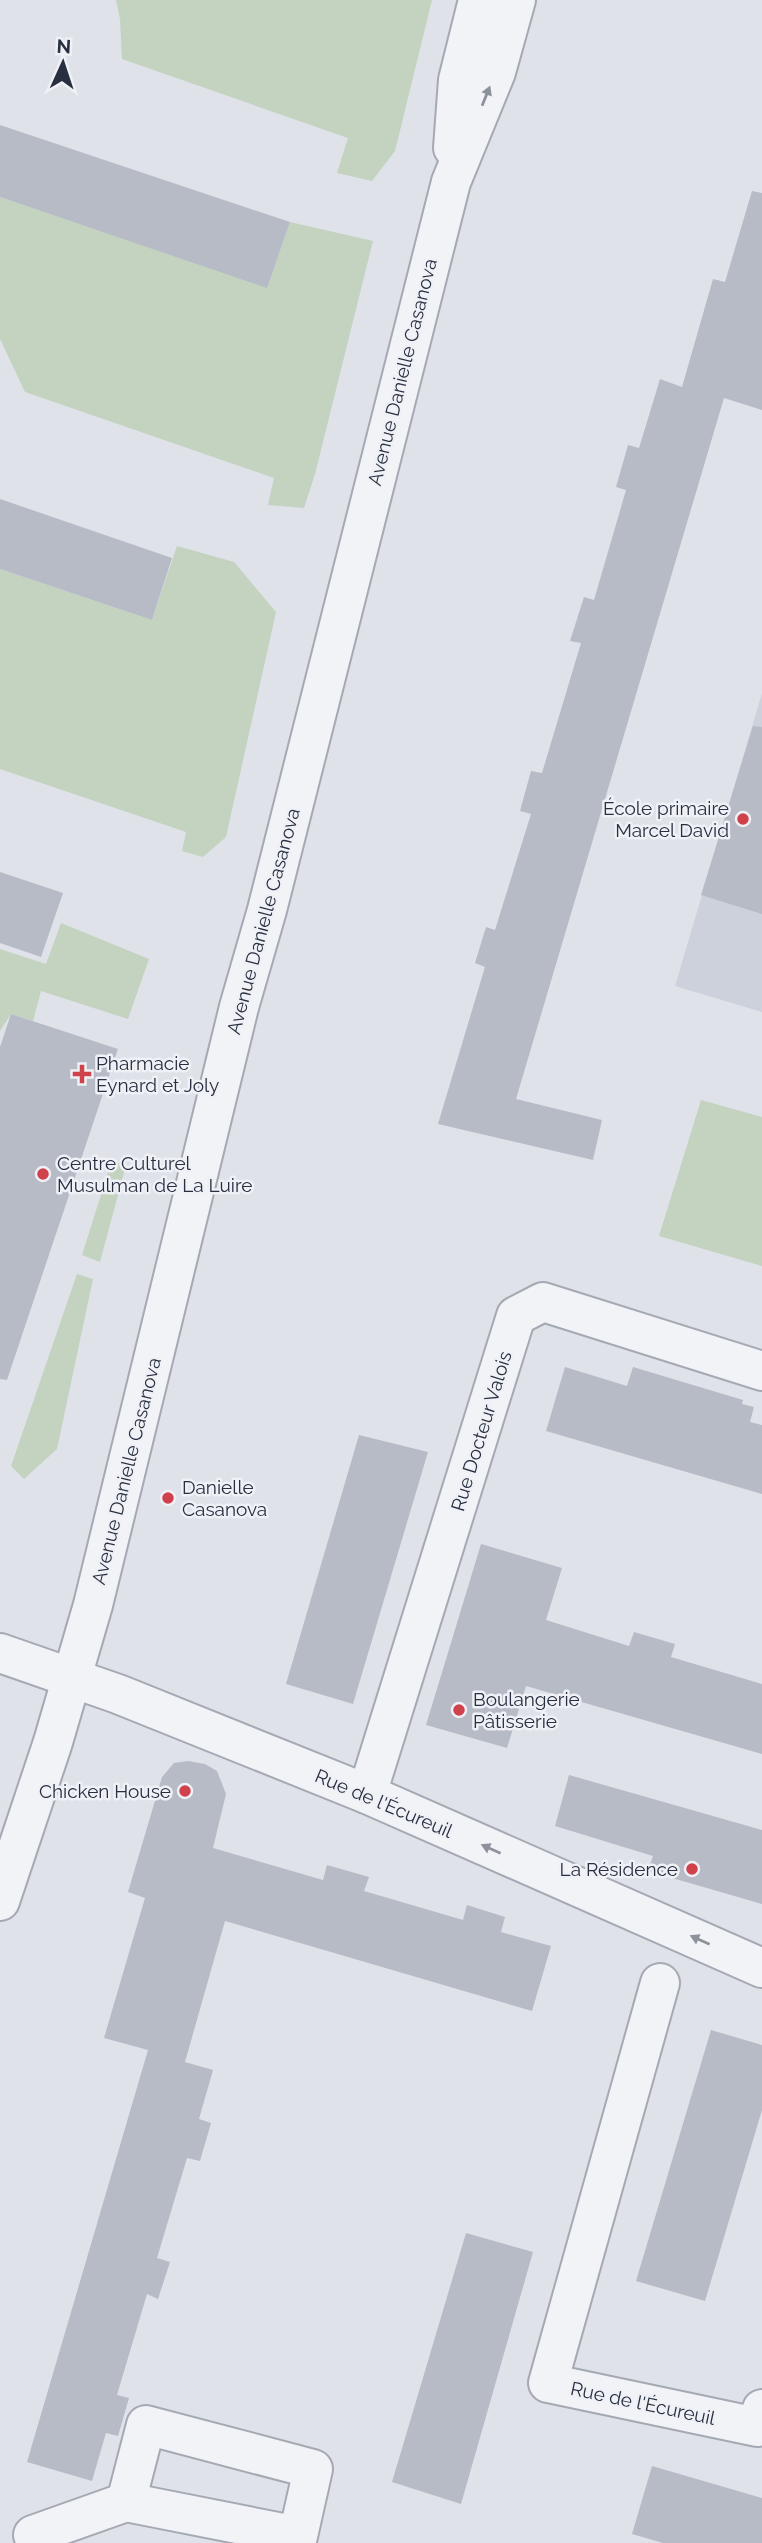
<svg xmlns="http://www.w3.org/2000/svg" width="762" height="2543" font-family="Raleway,sans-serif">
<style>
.built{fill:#cdd1db}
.green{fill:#c3d3c0}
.building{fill:#b6bbc6}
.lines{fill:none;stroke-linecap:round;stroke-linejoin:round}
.minor-casing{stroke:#a4a9b3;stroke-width:42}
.minor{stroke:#f2f3f7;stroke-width:38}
.oneway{fill:#8d919c}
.poi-dot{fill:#d0424b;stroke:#eff1f6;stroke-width:2.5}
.labels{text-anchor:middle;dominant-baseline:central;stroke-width:5;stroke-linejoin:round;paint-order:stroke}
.street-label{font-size:19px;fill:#282f40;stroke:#eff1f6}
.poi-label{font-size:19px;fill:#282f40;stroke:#eff1f6;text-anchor:start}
</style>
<rect width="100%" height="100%" fill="#dfe2e9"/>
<polygon class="built" points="762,693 762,1012 675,986"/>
<g class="green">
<polygon points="116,0 432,0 395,151 372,181 337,173 348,138 122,59 120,19"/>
<polygon points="0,197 267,287 290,222 373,241 315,474 304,508 268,505 274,478 25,392 0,339"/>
<polygon points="177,546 234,562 276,612 226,837 203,857 182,851 186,832 0,769 0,569 152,620"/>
<polygon points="61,923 149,959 128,1019 41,991 33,1021 11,1014 0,1031 0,949 46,964"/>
<polygon points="701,1100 762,1117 762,1266 659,1236"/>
<polygon points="112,1160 126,1165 100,1262 82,1255"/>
<polygon points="77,1274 93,1279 57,1449 24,1479 11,1466"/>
</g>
<g class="building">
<polygon points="0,125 290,222 267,288 0,197"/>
<polygon points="752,191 762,193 762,410 724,398 516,1099 602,1120 593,1160 438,1124 485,967 475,963 486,927 495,930 531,814 520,811 531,771 542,773 581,643 570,641 584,597 594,600 626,490 616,487 628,445 639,448 660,379 682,387 713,279 725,282"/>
<polygon points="0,499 172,558 152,620 0,569"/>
<polygon points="753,726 762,727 762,914 701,895"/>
<polygon points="0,872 63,893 41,957 0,943"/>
<polygon points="11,1014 118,1049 7,1380 0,1379 0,1047"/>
<polygon points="565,1367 627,1386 633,1367 743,1400 742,1404 754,1407 750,1422 762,1425 762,1494 546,1431"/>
<polygon points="359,1435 428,1452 353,1704 286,1684"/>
<polygon points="481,1544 562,1568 546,1620 629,1646 634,1632 675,1644 671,1657 762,1684 762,1754 526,1686 507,1748 426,1725"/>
<polygon points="188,1761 205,1764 217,1771 226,1794 213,1848 323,1880 327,1865 369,1877 364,1891 463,1920 467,1905 505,1917 501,1932 551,1946 532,2011 225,1921 185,2062 213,2070 199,2119 211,2123 200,2161 187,2158 157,2258 170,2262 158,2299 147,2294 117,2395 129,2398 118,2436 106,2433 92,2481 27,2462 148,2050 104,2038 145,1898 128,1892 162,1777 174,1763"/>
<polygon points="569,1775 762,1830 762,1904 648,1871 653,1856 555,1826"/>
<polygon points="711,2030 762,2045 762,2110 705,2301 636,2281"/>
<polygon points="466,2233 533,2252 461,2504 392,2482"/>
<polygon points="652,2466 762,2498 762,2543 663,2543 632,2534"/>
</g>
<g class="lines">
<g class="minor-casing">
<g id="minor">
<polyline points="453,148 458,80 478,0"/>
<polyline points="0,1653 118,1694 367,1794 762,1968"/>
<polyline points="367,1794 516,1316 543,1302 762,1371"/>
<polyline points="0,1901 53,1742 93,1605 239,1007 267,910 451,182 496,72 516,0"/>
<polyline points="660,1983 548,2383 757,2427 762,2409"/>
<polyline points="33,2535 126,2502 298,2536 313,2469 146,2425 126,2502"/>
</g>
</g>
<use href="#minor" class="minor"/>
</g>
<defs><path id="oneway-solid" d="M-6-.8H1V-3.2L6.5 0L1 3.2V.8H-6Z" transform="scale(1.75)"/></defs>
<g class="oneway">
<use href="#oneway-solid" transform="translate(486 96) rotate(-68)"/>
<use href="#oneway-solid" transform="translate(491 1849) rotate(-156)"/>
<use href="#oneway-solid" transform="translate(700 1940) rotate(-156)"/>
</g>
<g class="poi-dot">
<circle cx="743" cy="819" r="7"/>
<path d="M78.5 1063.5h7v7h7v7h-7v7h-7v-7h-7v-7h7z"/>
<circle cx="43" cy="1174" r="7"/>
<circle cx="168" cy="1498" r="7"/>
<circle cx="459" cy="1710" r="7"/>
<circle cx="185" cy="1791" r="7"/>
<circle cx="692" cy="1869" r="7"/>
</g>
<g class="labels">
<g class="street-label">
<text transform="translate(402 372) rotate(-76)">Avenue Danielle Casanova</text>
<text transform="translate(263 921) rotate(-75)">Avenue Danielle Casanova</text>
<text transform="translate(481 1431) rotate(-73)">Rue Docteur Valois</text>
<text transform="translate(126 1471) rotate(-76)">Avenue Danielle Casanova</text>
<text transform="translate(384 1803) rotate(23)">Rue de l'Écureuil</text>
<text transform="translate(643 2403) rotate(12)">Rue de l'Écureuil</text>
</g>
<g class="poi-label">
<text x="729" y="808" text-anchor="end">École primaire<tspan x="729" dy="22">Marcel David</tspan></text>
<text x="96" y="1063">Pharmacie<tspan x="96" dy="22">Eynard et Joly</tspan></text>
<text x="57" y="1163">Centre Culturel<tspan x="57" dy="22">Musulman de La Luire</tspan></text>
<text x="182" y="1487">Danielle<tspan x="182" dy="22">Casanova</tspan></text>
<text x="473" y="1699">Boulangerie<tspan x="473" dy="22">Pâtisserie</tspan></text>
<text x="171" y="1791" text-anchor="end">Chicken House</text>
<text x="678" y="1869" text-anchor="end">La Résidence</text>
</g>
</g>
<g transform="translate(63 63) rotate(3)" stroke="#eff1f6" stroke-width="5" paint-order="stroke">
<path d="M0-5L12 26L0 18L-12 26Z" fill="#282f40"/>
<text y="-10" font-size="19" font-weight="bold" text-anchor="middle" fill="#282f40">N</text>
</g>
</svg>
